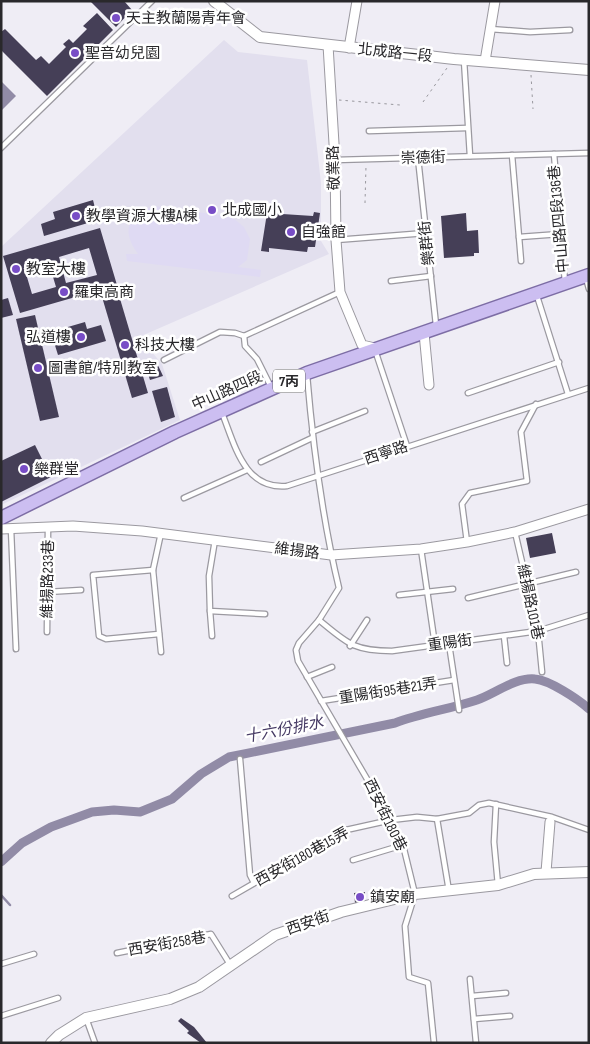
<svg xmlns="http://www.w3.org/2000/svg" width="590" height="1044" font-family="'Sofia Sans Condensed','Noto Sans TC',sans-serif">
<style>
.built{fill:#e2dfee}
.green{fill:#dfdaf3}
.water{fill:#918ba6}
.lines{fill:none;stroke-linecap:round;stroke-linejoin:round}
.stream{stroke:#918ba6;stroke-width:2.5}
.canal{stroke:#918ba6;stroke-width:9}
.building{fill:#453f57;fill-rule:evenodd}
.service-casing{stroke:#9b99a0;stroke-width:7}
.minor-casing{stroke:#9b99a0;stroke-width:11}
.tertiary-casing{stroke:#9b99a0;stroke-width:12}
.primary-casing{stroke:#7d6da5;stroke-width:15}
.path{stroke:#99989e;stroke-width:1;stroke-dasharray:2.5 4;stroke-linecap:butt}
.service{stroke:#fff;stroke-width:4.5}
.minor{stroke:#fff;stroke-width:9}
.tertiary{stroke:#fff;stroke-width:10}
.primary{stroke:#ccbef1;stroke-width:12}
.poi-dot{fill:#784dc6;stroke:#fff;stroke-width:2}
.labels{text-anchor:middle;dominant-baseline:central;stroke-width:5;stroke-linejoin:round;paint-order:stroke}
.shield{fill:#fff;stroke:#69686b;stroke-width:1}
.shield-label{font-size:14px;font-weight:bold;fill:#29282b}
.poi-label{font-size:15px;fill:#29282b;stroke:#fff;text-anchor:start}
.street-label{font-size:15px;fill:#29282b;stroke:#fff}
.water-label{font-size:16px;font-style:italic;fill:#463a64;stroke:#fff}
</style>
<rect width="100%" height="100%" fill="#efedf5"/>
<polygon class="built" points="224,40 238,52 307,60 321,183 321,241 329,254 139,337 162,364 180,420 1,505 1,247"/>
<path class="green" d="M155 206 232 217 244 227 250 239 247 260 238 267 261 270 260 277 127 261 126 254H138C121 232 127 213 155 206Z"/>
<polygon class="water" points="1,81 16,96 1,111"/>
<g class="lines">
<polyline class="stream" points="1,895 10,905"/>
<path class="canal" d="M1 862 22 843 51 827 92 812 114 810 140 812 172 799 201 774 229 757 395 723C422 713 450 709 477 700 494 694 516 677 535 679 549 680 578 699 589 709"/>
</g>
<g class="building">
<polygon points="90,1 124,1 132,10 116,27"/>
<polygon points="97,13 113,30 47,96 1,50 1,32 5,29 36,60 41,56 49,64 66,47 63,44 69,39 73,43 87,29 83,26"/>
<polygon points="93,200 98,220 44,236 41,224 55,219 53,212"/>
<polygon points="314,212 320,213 315,247 308,247 307,252 269,248 269,252 261,251 267,213 313,216"/>
<polygon points="466,213 467,231 478,230 479,253 474,253 474,256 444,258 441,216"/>
<path d="M100 228 117 285 20 313 3 256ZM89 248 97 275 66 283 59 257ZM48 260 56 287 32 294 24 267Z"/>
<polygon points="118,292 148,393 132,398 102,297"/>
<polygon points="8,298 13,315 1,318 1,300"/>
<polygon points="35,315 59,417 40,421 16,319"/>
<polygon points="85,322 87,329 101,325 106,341 58,355 53,339 63,336 61,329"/>
<polygon points="156,361 163,376 150,380 145,364"/>
<polygon points="167,387 175,417 161,422 152,391"/>
<polygon points="35,445 51,477 1,502 1,461"/>
<polygon points="552,533 556,553 530,558 526,538"/>
<polygon points="365,892 365,901 355,903 354,893"/>
<polygon points="181,1018 194,1027 207,1043 201,1043 187,1033 189,1031 178,1021"/>
</g>
<g class="lines">
<g class="service-casing">
<g id="service">
<polyline points="490,29 530,32 570,30"/>
<polyline points="464,60 470,156"/>
<polyline points="369,131 467,128"/>
<polyline points="1,148 152,1"/>
<polyline points="554,154 565,282"/>
<polyline points="512,155 519,237 560,234"/>
<polyline points="418,158 436,325"/>
<polyline points="335,160 589,153"/>
<polyline points="519,237 521,261"/>
<polyline points="336,240 426,233"/>
<polyline points="586,278 589,289"/>
<polyline points="391,281 431,276"/>
<polyline points="537,296 568,394"/>
<polyline points="244,336 340,292"/>
<polyline points="244,336 245,346 257,359 271,387"/>
<polyline points="375,350 407,446"/>
<polyline points="164,360 220,332 235,333 244,336"/>
<path d="M307 375C313 446 322 518 339 588L319 620 299 643 296 650 298 661 391 820 403 845 415 894 405 926 409 977 428 983 434 1043"/>
<polyline points="468,393 559,362"/>
<path d="M222 413C235 445 244 490 287 486L589 388"/>
<polyline points="312,432 365,411"/>
<polyline points="261,462 312,438"/>
<polyline points="184,498 247,470"/>
<polyline points="11,529 16,649"/>
<polyline points="515,532 538,631 542,672"/>
<polyline points="215,540 209,576 210,611 265,614"/>
<polyline points="467,542 462,504 470,493 527,481 521,432 536,404"/>
<polyline points="421,549 435,645"/>
<polyline points="153,570 93,575 99,636 106,639 159,634"/>
<polyline points="47,592 81,590"/>
<polyline points="399,595 453,589"/>
<polyline points="468,598 576,572"/>
<polyline points="210,611 212,636"/>
<path d="M319 620C347 643 353 651 392 651L538 631 589 615"/>
<polyline points="47,632 48,527"/>
<polyline points="504,636 507,663"/>
<polyline points="449,644 459,710"/>
<polyline points="350,646 367,620"/>
<polyline points="161,652 153,570 161,533"/>
<polyline points="307,677 332,667"/>
<polyline points="321,701 454,680"/>
<polyline points="240,759 250,875 254,883"/>
<polyline points="496,804 494,842 498,885"/>
<polyline points="437,819 449,891"/>
<polyline points="353,860 403,845"/>
<polyline points="232,896 346,830 391,820 417,817 437,819 469,813 479,805 489,803 552,817 589,830"/>
<polyline points="117,953 211,934 231,966"/>
<polyline points="1,964 34,954"/>
<polyline points="470,979 476,1043"/>
<polyline points="472,996 506,993"/>
<polyline points="1,1016 58,998"/>
<polyline points="86,1018 95,1043"/>
<polyline points="474,1019 510,1016"/>
</g>
</g>
<g class="minor-casing">
<g id="minor">
<polyline points="328,45 335,160 336,240 340,292 362,345 375,348"/>
<polyline points="349,48 357,1"/>
<polyline points="485,61 495,1"/>
<polyline points="424,333 429,385"/>
<polyline points="1,529 73,526 142,531 331,555 421,549 467,542 515,532 589,509"/>
<polyline points="546,872 550,822"/>
</g>
</g>
<g class="tertiary-casing">
<g id="tertiary">
<polyline points="214,1 260,37 454,59 589,70"/>
<polyline points="51,1043 59,1035 86,1018 170,999 199,987 275,935 341,912 415,894 498,885 534,874 589,872"/>
</g>
</g>
<g class="primary-casing">
<polyline id="primary" points="1,518 175,432 307,373 589,275"/>
</g>
<g class="path">
<polyline points="531,75 533,109"/>
<polyline points="339,100 400,105"/>
<polyline points="423,102 447,68"/>
<polyline points="365,203 366,166"/>
</g>
<use href="#service" class="service"/>
<use href="#minor" class="minor"/>
<use href="#tertiary" class="tertiary"/>
<use href="#primary" class="primary"/>
</g>
<g class="poi-dot">
<circle cx="116" cy="18" r="5"/>
<circle cx="75" cy="53" r="5"/>
<circle cx="212" cy="210" r="5"/>
<circle cx="76" cy="216" r="5"/>
<circle cx="291" cy="232" r="5"/>
<circle cx="16" cy="269" r="5"/>
<circle cx="64" cy="292" r="5"/>
<circle cx="81" cy="337" r="5"/>
<circle cx="125" cy="345" r="5"/>
<circle cx="38" cy="368" r="5"/>
<circle cx="24" cy="469" r="5"/>
<circle cx="360" cy="897" r="5"/>
</g>
<g class="labels">
<rect class="shield" x="273" y="369.5" width="32" height="23" rx="4"/>
<g class="shield-label">
<text x="289" y="381">7丙</text>
</g>
<g class="poi-label">
<text x="126" y="18">天主教蘭陽青年會</text>
<text x="85" y="53">聖音幼兒園</text>
<text x="222" y="210">北成國小</text>
<text x="86" y="216">教學資源大樓A棟</text>
<text x="301" y="232">自強館</text>
<text x="26" y="269">教室大樓</text>
<text x="74" y="292">羅東高商</text>
<text x="71" y="337" text-anchor="end">弘道樓</text>
<text x="135" y="345">科技大樓</text>
<text x="48" y="368">圖書館/特別教室</text>
<text x="34" y="469">樂群堂</text>
<text x="370" y="897">鎮安廟</text>
</g>
<g class="street-label">
<text transform="translate(395 53) rotate(6)">北成路一段</text>
<text transform="translate(423 158) rotate(-2)">崇德街</text>
<text transform="translate(334 168) rotate(-92)">敬業路</text>
<text transform="translate(559 219) rotate(-95)">中山路四段136巷</text>
<text transform="translate(427 243) rotate(-96)">樂群街</text>
<text transform="translate(227 391) rotate(-24)">中山路四段</text>
<text transform="translate(386 453) rotate(-18)">西寧路</text>
<text transform="translate(297 551) rotate(7)">維揚路</text>
<text transform="translate(48 579) rotate(-89)">維揚路233巷</text>
<text transform="translate(530 602) rotate(78)">維揚路101巷</text>
<text transform="translate(450 643) rotate(-8)">重陽街</text>
<text transform="translate(388 691) rotate(-9)">重陽街95巷21弄</text>
<text transform="translate(385 815) rotate(64)">西安街180巷</text>
<text transform="translate(302 857) rotate(-29)">西安街180巷15弄</text>
<text transform="translate(308 923) rotate(-19)">西安街</text>
<text transform="translate(167 944) rotate(-10)">西安街258巷</text>
</g>
<g class="water-label">
<text transform="translate(284 730) rotate(-11)">十六份排水</text>
</g>
</g>
<rect width="590" height="1044" fill="none" stroke="#29282b" stroke-width="5"/>
</svg>
